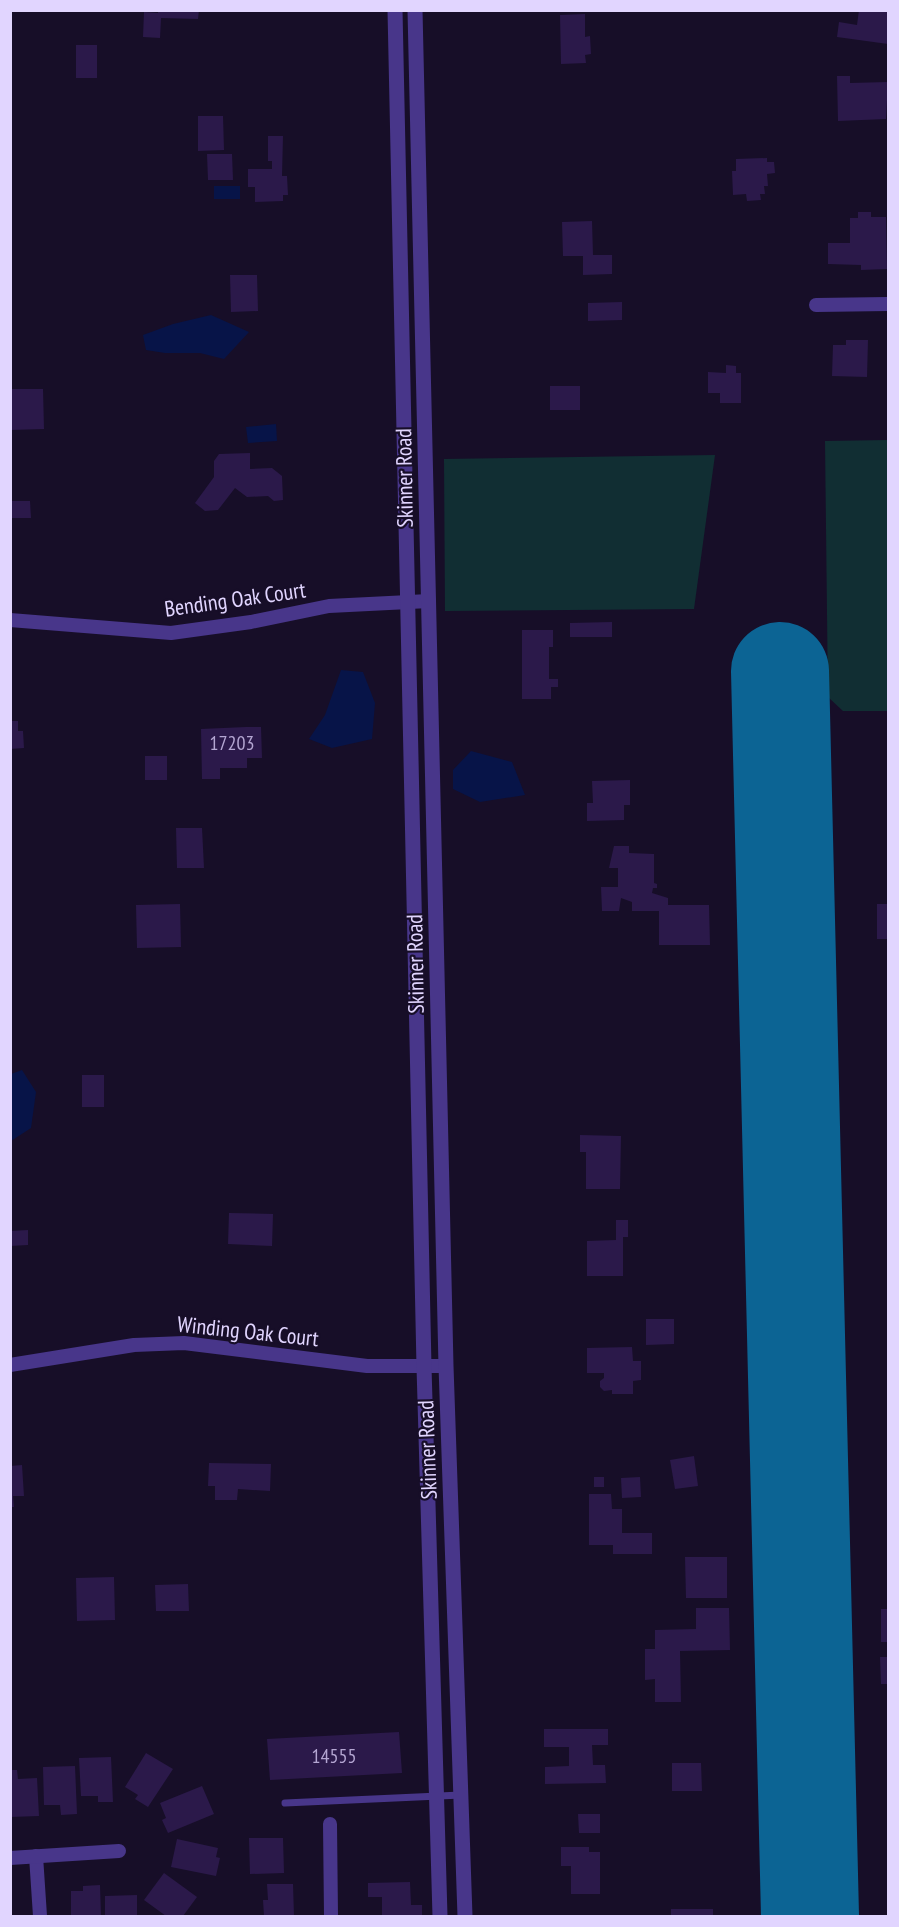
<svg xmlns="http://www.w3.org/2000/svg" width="899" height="1927" font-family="'PT Sans Narrow',sans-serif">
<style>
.green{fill:#112e33}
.water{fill:#071448}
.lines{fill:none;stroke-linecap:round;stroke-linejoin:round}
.runway{stroke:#0c6494;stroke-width:98}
.building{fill:#2b194a}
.service{stroke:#48368a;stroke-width:7}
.minor{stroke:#48368a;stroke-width:14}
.tertiary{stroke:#48368a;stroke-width:15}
.labels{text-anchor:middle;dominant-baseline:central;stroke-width:4.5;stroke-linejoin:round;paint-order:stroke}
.number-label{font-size:20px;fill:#b4a6d2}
.street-label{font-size:22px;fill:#e1d5ff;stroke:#170e28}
</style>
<rect width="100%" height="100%" fill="#170e28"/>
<g class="green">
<polygon points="888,440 888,711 843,711 828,697 825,441"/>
<polygon points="715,455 694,609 445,611 444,459"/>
</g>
<g class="water">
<rect x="214" y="186" width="26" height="13"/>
<polygon points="211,315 249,332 224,359 200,353 165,353 146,350 143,335 173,324"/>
<polygon points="276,424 277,441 248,443 246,427"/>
<polygon points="341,670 363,672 375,703 372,739 332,748 309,739 325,715"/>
<polygon points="471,751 512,762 525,795 480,802 453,789 453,770"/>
<polygon points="22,1070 36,1092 31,1128 11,1141 11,1074"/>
</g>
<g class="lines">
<polyline class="runway" points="780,671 810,1916"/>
</g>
<g class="building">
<polygon points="158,10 199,10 198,19 161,18 160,38 143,37 144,12 158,13"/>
<polygon points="859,10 888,10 888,44 837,37 839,22 857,25"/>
<polygon points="585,14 585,37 590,36 591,54 585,55 586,63 561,64 560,15"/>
<rect x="76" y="45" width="21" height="33"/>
<polygon points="837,76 850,76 850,83 888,82 886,119 838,121"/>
<polygon points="198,116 223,116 224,150 198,151"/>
<polygon points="268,136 283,136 282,176 287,176 288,195 283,195 283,201 255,202 255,187 248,187 248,169 272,169 272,161 268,161"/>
<polygon points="207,154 232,154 233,180 208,180"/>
<polygon points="767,158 767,162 774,162 775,173 767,174 768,186 764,186 765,194 760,194 761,200 747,201 746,194 733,195 732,171 736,171 736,159"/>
<polygon points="858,212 871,212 871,217 886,217 887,269 861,270 861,265 828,264 828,243 850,243 850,218 858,218"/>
<polygon points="592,221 593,255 612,255 612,274 583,275 583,256 563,256 562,222"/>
<polygon points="230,275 257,275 258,311 231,312"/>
<polygon points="622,302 622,320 588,321 588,303"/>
<polygon points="846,340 868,340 867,377 832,376 833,345 846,345"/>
<polygon points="726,365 736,366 736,373 741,373 741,403 720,403 720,393 708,393 708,372 726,373"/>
<rect x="550" y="386" width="30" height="24"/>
<polygon points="10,389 43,389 44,429 10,430"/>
<polygon points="250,453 250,469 272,468 282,476 283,500 274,501 268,496 247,497 235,488 218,510 205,511 195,503 214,477 214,461 219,454"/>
<polygon points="10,501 30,501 31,518 10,518"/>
<polygon points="612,622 612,637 570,637 570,623"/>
<polygon points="522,630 553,630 553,647 549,647 549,679 558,679 558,687 551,687 551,699 522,699"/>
<polygon points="10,721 18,721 18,731 23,731 24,748 10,749"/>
<polygon points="246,727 261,727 262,758 247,758 247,768 220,768 220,779 202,779 201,729"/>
<rect x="145" y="756" width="22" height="24"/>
<polygon points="630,780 630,805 624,805 624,820 587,821 587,803 593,803 592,781"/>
<polygon points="176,828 202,828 204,868 177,868"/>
<polygon points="614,846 629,846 629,853 654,854 654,883 657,884 657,888 653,888 652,893 668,898 668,905 709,905 710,945 659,945 659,911 632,911 632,902 621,898 619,911 602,911 601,887 618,887 618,868 609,868"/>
<polygon points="180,904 181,947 137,948 136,905"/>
<rect x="877" y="904" width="11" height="35"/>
<rect x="82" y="1075" width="22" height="32"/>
<polygon points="580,1135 621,1136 620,1189 586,1189 586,1152 580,1152"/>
<polygon points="229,1213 273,1214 272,1246 228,1244"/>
<polygon points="616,1220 628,1220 628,1237 623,1237 623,1276 587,1276 587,1241 616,1240"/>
<polygon points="28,1230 28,1245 10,1246 10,1231"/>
<polygon points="646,1319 674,1319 674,1344 646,1345"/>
<polygon points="632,1347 633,1361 641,1361 641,1380 633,1381 633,1394 612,1394 612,1390 604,1391 600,1387 600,1381 604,1378 604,1373 587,1373 587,1348"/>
<polygon points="694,1456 698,1486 675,1489 670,1460"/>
<polygon points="209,1463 271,1464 270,1491 238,1489 237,1500 215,1500 215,1486 208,1486"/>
<polygon points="22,1465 24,1496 13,1496 14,1507 10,1507 10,1466"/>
<rect x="594" y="1477" width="10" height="10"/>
<polygon points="640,1477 641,1497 622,1498 621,1478"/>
<polygon points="589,1494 611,1494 612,1509 622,1509 622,1533 652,1533 652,1554 613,1554 613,1545 589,1545"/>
<polygon points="685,1557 727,1557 727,1598 686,1598"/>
<polygon points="114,1577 115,1620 77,1621 76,1578"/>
<polygon points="188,1584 189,1611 156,1611 155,1585"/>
<polygon points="696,1608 729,1608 730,1650 680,1651 681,1702 655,1702 655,1679 645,1680 645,1649 655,1649 655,1630 696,1629"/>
<rect x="881" y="1609" width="7" height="33"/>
<polygon points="880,1657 888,1657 888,1684 881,1684"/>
<polygon points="544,1729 608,1729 608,1745 592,1745 593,1765 605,1765 606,1783 545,1784 545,1767 569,1766 569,1747 544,1747"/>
<polygon points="399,1732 402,1773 270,1780 267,1739"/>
<polygon points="146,1753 173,1769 148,1807 135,1799 138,1795 125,1787"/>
<polygon points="111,1757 113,1802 98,1802 98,1796 81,1796 79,1758"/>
<polygon points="672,1763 701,1763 702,1791 672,1791"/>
<polygon points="75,1766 77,1814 61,1815 60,1805 44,1805 43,1767"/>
<polygon points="10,1770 17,1770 18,1779 37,1778 39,1816 10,1817"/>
<polygon points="202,1786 214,1814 168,1833 162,1820 166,1818 160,1803"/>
<polygon points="578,1814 600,1814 600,1833 579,1833"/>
<polygon points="249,1838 283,1838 284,1873 250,1874"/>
<polygon points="177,1839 218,1848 216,1857 220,1858 216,1876 171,1867"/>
<polygon points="561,1847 589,1847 589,1852 600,1852 600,1894 571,1894 571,1866 561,1866"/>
<polygon points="164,1873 197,1897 183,1916 166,1916 144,1900"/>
<polygon points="410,1882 411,1905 422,1905 422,1916 382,1916 382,1897 368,1897 368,1883"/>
<polygon points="267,1884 293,1884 294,1916 264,1916 263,1900 268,1900"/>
<polygon points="100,1885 101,1916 71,1916 71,1891 83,1891 83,1886"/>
<polygon points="137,1895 137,1916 105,1916 105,1896"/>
<rect x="671" y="1909" width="42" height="7"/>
</g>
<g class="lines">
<polyline class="service" points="285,1803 461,1795"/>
<g class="minor">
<polyline points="816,305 888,304"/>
<polyline points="10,620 171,633 251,622 329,606 429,601"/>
<polyline points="10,1365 134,1345 184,1343 367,1366 446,1366"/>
<polyline points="330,1824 331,1916"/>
<polyline points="36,1856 40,1916"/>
<polyline points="10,1858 119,1851"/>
</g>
<g class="tertiary">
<polyline points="395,10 424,1367 440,1916"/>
<polyline points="415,10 446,1366 465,1916"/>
</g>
</g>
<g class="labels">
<g class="number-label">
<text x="232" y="743">17203</text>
<text x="334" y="1756">14555</text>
</g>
<g class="street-label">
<text transform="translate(404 478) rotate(-91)">Skinner Road</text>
<text transform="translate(235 599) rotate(-8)">Bending Oak Court</text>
<text transform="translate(415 964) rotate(-91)">Skinner Road</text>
<text transform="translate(248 1331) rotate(6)">Winding Oak Court</text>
<text transform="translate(427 1450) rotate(-92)">Skinner Road</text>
</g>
</g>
<rect width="899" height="1927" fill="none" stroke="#e1d5ff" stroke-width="24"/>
</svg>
